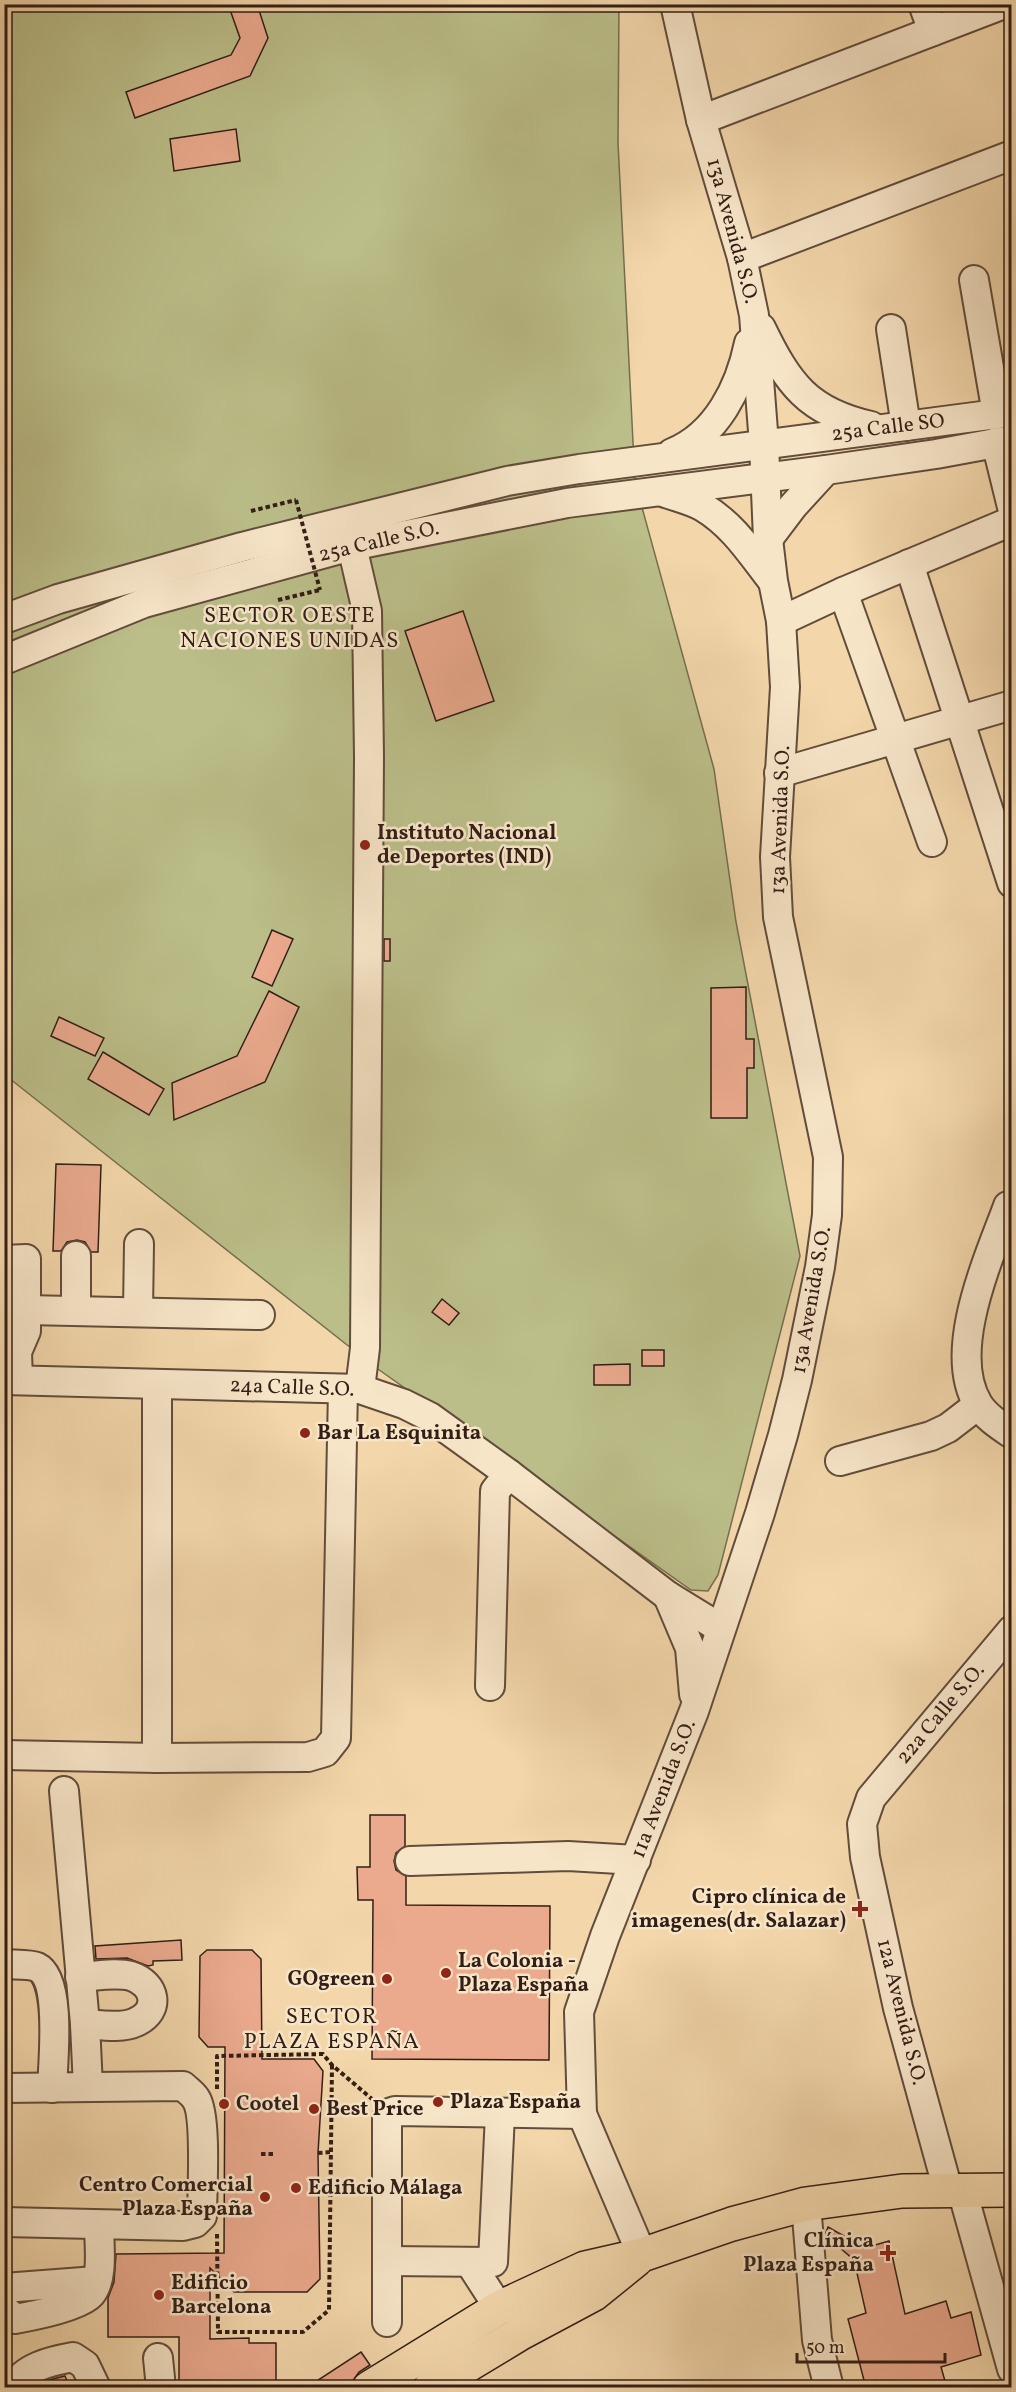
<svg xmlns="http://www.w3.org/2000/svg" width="1016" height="2392" font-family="Vollkorn,serif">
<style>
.green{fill:#bbbe89;stroke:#766e50;stroke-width:1.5}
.building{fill:#ebaa8e;stroke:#321e16;stroke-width:1.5}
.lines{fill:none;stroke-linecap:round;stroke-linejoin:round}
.minor-casing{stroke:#624c3b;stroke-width:32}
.major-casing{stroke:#321e16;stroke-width:36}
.path{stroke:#321e16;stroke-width:4;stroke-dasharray:4.5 3;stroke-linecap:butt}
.minor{stroke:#f7e5c8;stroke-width:28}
.major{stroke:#f3d7ab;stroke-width:33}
.path-bridge{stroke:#321e16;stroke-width:4;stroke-dasharray:4.5 3;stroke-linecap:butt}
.poi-dot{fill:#8f2418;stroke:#f7e5c8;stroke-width:2}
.labels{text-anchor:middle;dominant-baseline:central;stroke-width:5;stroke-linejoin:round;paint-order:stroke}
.street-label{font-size:21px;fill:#321e16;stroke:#f7e5c8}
.poi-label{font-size:21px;font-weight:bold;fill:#321e16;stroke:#f7e5c8;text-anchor:start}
.neighbourhood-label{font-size:22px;letter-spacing:1.5px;fill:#321e16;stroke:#f7e5c8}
</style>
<rect width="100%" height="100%" fill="#f3d7ab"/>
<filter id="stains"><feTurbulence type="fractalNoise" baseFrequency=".00333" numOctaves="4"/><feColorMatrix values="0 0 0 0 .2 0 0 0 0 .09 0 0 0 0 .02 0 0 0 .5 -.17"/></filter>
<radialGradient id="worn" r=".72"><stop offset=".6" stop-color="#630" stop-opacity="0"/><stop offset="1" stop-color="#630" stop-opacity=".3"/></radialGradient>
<polygon class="green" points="4,5 619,5 618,143 635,482 714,769 736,922 800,1256 718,1575 708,1591 691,1590 375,1367 5,1075"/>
<g class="building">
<polygon points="228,4 257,4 268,38 250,76 135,118 126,92 231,55 240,38"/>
<polygon points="236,129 240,161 174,171 170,139"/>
<polygon points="463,611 494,701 436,721 405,631"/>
<polygon points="272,930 293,939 272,986 252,977"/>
<rect x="384" y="939" width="6" height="22"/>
<polygon points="746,987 746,1039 754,1039 754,1068 747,1068 747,1118 711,1118 711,988"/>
<polygon points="269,991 299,1007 265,1082 174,1120 172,1083 237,1056"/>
<polygon points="59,1017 104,1038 95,1056 51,1036"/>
<polygon points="103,1052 164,1089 149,1115 88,1079"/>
<polygon points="56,1164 101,1165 98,1252 91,1252 85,1242 77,1240 67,1242 61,1251 53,1251"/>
<polygon points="442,1299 459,1313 449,1325 432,1312"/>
<rect x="642" y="1350" width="22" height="16"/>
<polygon points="630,1364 630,1385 594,1385 594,1365"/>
<polygon points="370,1815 405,1815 405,1846 396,1853 394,1861 396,1870 406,1876 406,1905 550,1906 549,2060 372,2059 373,1900 358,1900 357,1867 370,1867"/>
<polygon points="181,1940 182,1960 153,1961 153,1965 148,1966 127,1958 96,1959 95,1946"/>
<polygon points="207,1950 252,1950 261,1959 262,2059 314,2059 323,2071 318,2153 320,2279 307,2292 234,2292 210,2268 210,2339 249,2338 249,2343 276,2343 276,2388 179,2388 179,2337 108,2337 108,2298 114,2282 116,2254 224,2253 225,2047 208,2047 199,2037 200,1956"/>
<polygon points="828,2227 865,2248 889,2241 905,2314 946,2301 951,2318 971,2312 981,2355 941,2367 947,2388 866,2388 848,2319 866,2313 854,2260 825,2235"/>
<polygon points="361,2352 370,2365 359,2372 352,2382 343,2388 306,2388"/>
<polygon points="65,2376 70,2388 35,2388 45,2381"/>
</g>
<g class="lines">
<g class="minor-casing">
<g id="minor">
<polyline points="923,4 933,31"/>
<polyline points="701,120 1004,4"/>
<polyline points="742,258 1012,155"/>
<polyline points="974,280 997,414"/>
<path d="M761 328C788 384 808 412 871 426"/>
<polyline points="891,329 906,426"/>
<polyline points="996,442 1012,507"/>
<path d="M672 453C717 435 740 387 749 343"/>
<path d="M663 492C676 497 691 500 703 507 733 525 750 552 771 579"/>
<polyline points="348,529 367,611 369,757 365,1348 360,1389"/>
<polyline points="768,539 793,506 826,470"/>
<polyline points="909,564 1012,883"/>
<polyline points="843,592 932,842"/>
<polyline points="4,619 58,599 242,547 507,481 579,469 1012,412"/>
<polyline points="781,621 843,592 1012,521"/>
<polyline points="4,660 144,603 351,546 567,503 826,470 936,454 1012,440"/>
<polyline points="779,773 1012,705"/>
<path d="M1008 1206C989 1258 946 1351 978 1404 985 1416 1000 1426 1012 1434"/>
<polyline points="4,1260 26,1259 26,1331 17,1352 18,1380"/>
<polyline points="26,1310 260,1315"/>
<polyline points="76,1311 76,1256"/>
<polyline points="138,1312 139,1244"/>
<polyline points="4,1380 360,1389 404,1404 430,1417 509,1474 668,1596 720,1628"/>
<polyline points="157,1384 157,1758"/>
<polyline points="840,1461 931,1436 948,1428 978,1405"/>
<polyline points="668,1596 690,1648 694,1694"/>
<polyline points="490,1686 495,1491 509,1474"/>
<polyline points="4,1755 157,1758 308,1757 325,1752 336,1738 343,1389"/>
<polyline points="64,1791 85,2024 88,2087"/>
<polyline points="410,1861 568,1856 636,1860"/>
<path d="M4 1964C13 1965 29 1964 37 1967 62 1979 53 2063 52 2088"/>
<path d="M80 1977C96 1976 116 1972 131 1976 156 1984 161 2011 136 2022 122 2029 100 2025 85 2024"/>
<path d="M4 2088 183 2086C187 2090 193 2094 196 2099 207 2116 202 2193 202 2216L195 2223 183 2226 4 2222"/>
<polyline points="948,2190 898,2008 865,1857 862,1824 871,1798 1012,1630"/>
<polyline points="962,2190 1012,2369"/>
<polyline points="806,2204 817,2340 829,2388"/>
<polyline points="642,2255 582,2114 579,2012 605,1936 694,1711 760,1513 783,1435 797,1380 820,1267 827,1215 828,1157 778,917 775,857 785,687 781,621 773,581 768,539 764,444 754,315 742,258 701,120 675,4"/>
<polyline points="387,2261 493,2262 500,2114"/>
<polyline points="470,2263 499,2308"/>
<polyline points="4,2288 96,2281"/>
<path d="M4 2309 15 2319C32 2316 80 2307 91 2294 104 2278 99 2245 99 2225"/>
<polyline points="387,2322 387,2117 389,2113 395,2111 582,2114"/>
<polyline points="158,2358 161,2388"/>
<path d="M13 2388C24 2367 51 2361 73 2357L85 2365 96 2388"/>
</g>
</g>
<g class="major-casing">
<g id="major">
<polyline points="369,2388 499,2308 585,2268 642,2255 732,2224 806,2204 902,2191 1012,2190"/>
<polyline points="430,2388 521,2333 594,2294 636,2260"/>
</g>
</g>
<g class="path">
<polyline points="251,511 296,500"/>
<polyline points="278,600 320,590"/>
<polyline points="217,2089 217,2056 323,2054 332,2065 372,2099"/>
<polyline points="318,2153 331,2152"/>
<polyline points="261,2154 274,2154"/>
<polyline points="217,2234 218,2332 303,2332 329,2310 332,2065"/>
</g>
<use href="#minor" class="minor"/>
<use href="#major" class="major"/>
<polyline class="path-bridge" points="296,500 320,590"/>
</g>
<g class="poi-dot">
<circle cx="365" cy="845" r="6"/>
<circle cx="305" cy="1433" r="6"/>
<path d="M857 1900h6v6h6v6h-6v6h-6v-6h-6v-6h6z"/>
<circle cx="446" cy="1973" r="6"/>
<circle cx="387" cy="1979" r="6"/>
<circle cx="438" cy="2102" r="6"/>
<circle cx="224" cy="2104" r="6"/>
<circle cx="314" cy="2109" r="6"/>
<circle cx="296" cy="2188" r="6"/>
<circle cx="265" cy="2197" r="6"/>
<path d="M885 2244h6v6h6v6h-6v6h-6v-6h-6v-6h6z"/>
<circle cx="159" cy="2295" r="6"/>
</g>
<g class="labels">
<g class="street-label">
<text transform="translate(732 231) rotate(75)">13a Avenida S.O.</text>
<text transform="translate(888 428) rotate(-7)">25a Calle SO</text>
<text transform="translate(379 542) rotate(-13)">25a Calle S.O.</text>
<text transform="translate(781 820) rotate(-88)">13a Avenida S.O.</text>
<text transform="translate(812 1300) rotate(-80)">13a Avenida S.O.</text>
<text transform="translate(292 1388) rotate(2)">24a Calle S.O.</text>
<text transform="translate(941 1714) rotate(-50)">22a Calle S.O.</text>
<text transform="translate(664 1789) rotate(-69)">11a Avenida S.O.</text>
<text transform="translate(901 2012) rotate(76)">12a Avenida S.O.</text>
</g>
<g class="poi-label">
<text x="377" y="833">Instituto Nacional<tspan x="377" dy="24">de Deportes (IND)</tspan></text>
<text x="317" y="1433">Bar La Esquinita</text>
<text x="846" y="1897" text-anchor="end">Cipro clínica de<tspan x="846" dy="24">imagenes(dr. Salazar)</tspan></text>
<text x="458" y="1961">La Colonia -<tspan x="458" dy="24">Plaza España</tspan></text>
<text x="375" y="1979" text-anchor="end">GOgreen</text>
<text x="450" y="2102">Plaza España</text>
<text x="236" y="2104">Cootel</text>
<text x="326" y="2109">Best Price</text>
<text x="253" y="2185" text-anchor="end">Centro Comercial<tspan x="253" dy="24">Plaza España</tspan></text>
<text x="308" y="2188">Edificio Málaga</text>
<text x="874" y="2241" text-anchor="end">Clínica<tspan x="874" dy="24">Plaza España</tspan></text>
<text x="171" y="2283">Edificio<tspan x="171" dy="24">Barcelona</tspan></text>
</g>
<g class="neighbourhood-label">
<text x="290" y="616">SECTOR OESTE<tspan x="290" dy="25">NACIONES UNIDAS</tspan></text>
<text x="332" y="2017">SECTOR<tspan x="332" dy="25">PLAZA ESPAÑA</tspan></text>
</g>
</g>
<rect width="1016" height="2392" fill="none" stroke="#f3d7ab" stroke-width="24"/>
<rect x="6" y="6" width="1004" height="2380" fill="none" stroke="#321e16" stroke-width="3"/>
<rect x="12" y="12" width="992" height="2368" fill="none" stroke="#321e16" stroke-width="1.5"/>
<path d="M797 2353v9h148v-9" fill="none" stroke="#321e16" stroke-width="3"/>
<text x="806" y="2353" font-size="18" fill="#321e16" stroke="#f7e5c8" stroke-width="4.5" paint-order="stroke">50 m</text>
<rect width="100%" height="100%" filter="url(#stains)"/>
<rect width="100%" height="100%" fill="url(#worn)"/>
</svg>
